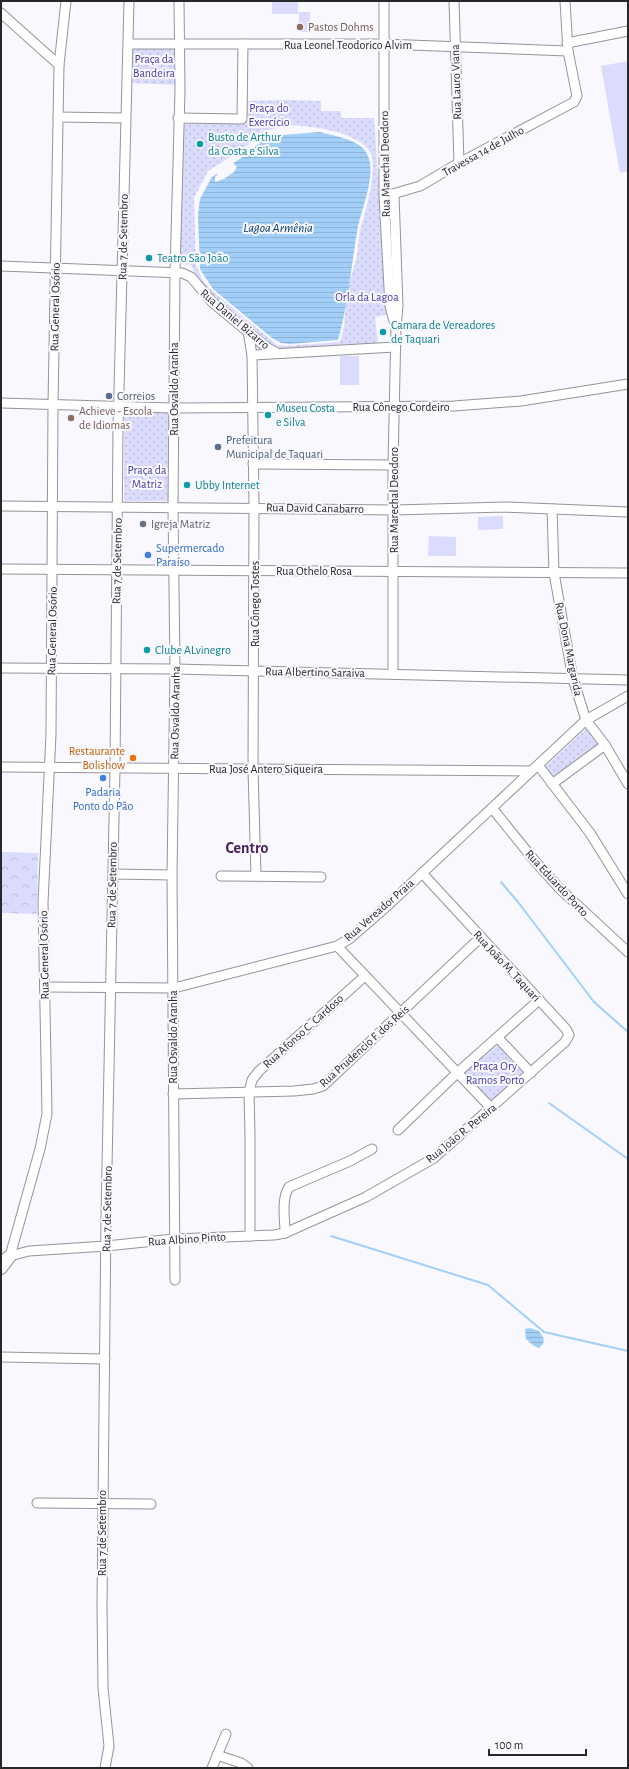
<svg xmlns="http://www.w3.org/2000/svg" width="629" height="1769" font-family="'Alegreya Sans',sans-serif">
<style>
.green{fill:url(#green-dots);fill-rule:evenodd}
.forest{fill:url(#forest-crowns)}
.pitch{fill:#dbdcfd}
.water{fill:url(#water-rules)}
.pier{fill:#f8f8fe}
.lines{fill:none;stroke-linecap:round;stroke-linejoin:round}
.stream{stroke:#a2cff8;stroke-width:2}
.minor-casing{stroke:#949499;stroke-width:11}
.major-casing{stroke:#949499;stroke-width:14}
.minor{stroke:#fff;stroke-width:9}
.major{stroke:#fff;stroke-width:12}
.education-dot{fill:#8d6e63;stroke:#f8f8fe;stroke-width:1.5}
.culture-dot{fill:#0f9aa8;stroke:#f8f8fe;stroke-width:1.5}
.service-dot{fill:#5c6f8a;stroke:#f8f8fe;stroke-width:1.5}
.worship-dot{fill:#6b7280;stroke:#f8f8fe;stroke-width:1.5}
.shop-dot{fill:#3f7fe0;stroke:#f8f8fe;stroke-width:1.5}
.food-dot{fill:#e8710a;stroke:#f8f8fe;stroke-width:1.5}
.labels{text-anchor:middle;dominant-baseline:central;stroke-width:4;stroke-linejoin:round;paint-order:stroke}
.education-label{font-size:12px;fill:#785e54;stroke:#f8f8fe;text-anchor:start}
.street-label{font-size:12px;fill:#28282a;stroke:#f8f8fe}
.park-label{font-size:12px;fill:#4a3ea1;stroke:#f8f8fe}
.culture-label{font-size:12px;fill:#0d838f;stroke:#f8f8fe;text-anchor:start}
.service-label{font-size:12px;fill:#4e5e75;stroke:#f8f8fe;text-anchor:start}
.worship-label{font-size:12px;fill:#5b616d;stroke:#f8f8fe;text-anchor:start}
.shop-label{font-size:12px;fill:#366cbe;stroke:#f8f8fe;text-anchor:start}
.food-label{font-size:12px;fill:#c56008;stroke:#f8f8fe;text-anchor:end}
.water-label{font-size:13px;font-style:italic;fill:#003d67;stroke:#f8f8fe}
.district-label{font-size:16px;font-weight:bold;fill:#4b2358;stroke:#f8f8fe}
</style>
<defs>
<pattern id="green-dots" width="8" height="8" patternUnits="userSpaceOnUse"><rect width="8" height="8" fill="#dbdcfd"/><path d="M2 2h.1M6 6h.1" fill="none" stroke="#bcbdd9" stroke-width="1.8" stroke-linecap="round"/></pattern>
<pattern id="forest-crowns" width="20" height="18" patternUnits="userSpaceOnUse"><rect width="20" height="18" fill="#dbdcfd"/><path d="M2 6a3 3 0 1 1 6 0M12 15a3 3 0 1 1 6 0" fill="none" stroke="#bcbdd9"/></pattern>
<pattern id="water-rules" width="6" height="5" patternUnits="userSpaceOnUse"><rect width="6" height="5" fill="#a2cff8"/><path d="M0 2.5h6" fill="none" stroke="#8cb2d5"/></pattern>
</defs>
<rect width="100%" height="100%" fill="#f8f8fe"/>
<g class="green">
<polygon points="133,48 177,49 176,85 131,83"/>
<path d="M292 100 321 101V111H341V118H374L386 292V315L375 317 378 343 285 350 270 346 208 293 199 283 191 265 180 264 178 262 180 130 184 124H246V101ZM291 125C315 127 350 130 368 149 381 164 364 214 360 232 358 240 358 248 357 256 354 268 350 279 347 291 345 308 346 326 340 342L285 346 277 345 210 289 202 279 196 265 194 198 208 171 232 156 268 130Z"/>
<polygon points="169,413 169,501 124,501 124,414"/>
<polygon points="587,728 599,745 552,777 545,767"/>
<polygon points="498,1045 525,1073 492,1101 465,1072"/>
</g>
<polygon class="forest" points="1,852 38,853 37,914 1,913"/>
<g class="pitch">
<rect x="272" y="1" width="26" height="13"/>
<rect x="299" y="12" width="11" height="20"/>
<polygon points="628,61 628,171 620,173 601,66"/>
<rect x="340" y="356" width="19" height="29"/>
<polygon points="503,516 503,529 478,530 478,517"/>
<polygon points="429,536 456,537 456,556 428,556"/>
</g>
<g class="water">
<path d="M320 132C334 136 358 139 366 152 379 172 360 211 357 232 351 268 348 305 338 340L290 344 281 343 272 338 213 289 200 269 198 215 200 199 212 177 241 158 269 136Z"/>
<polygon points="530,1328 539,1331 544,1339 543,1344 539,1348 534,1346 526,1339 525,1329"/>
</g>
<polygon class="pier" points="233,163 237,167 234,172 224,179 215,182 215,177 218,174 216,172"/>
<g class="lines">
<g class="stream">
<polyline points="501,882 518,902 594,1002 628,1032"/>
<polyline points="549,1103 628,1159"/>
<polyline points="331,1236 488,1285 544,1332 628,1351"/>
</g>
<g class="minor-casing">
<g id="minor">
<polyline points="384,1 384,196 390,306 394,321"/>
<polyline points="454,1 459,163"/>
<polyline points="1,13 59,65"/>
<polyline points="567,43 628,31"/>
<polyline points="129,44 383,44 568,51"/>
<polyline points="58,117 125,118"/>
<polyline points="178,118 242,119 243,44"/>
<polyline points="389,195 420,186 459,163 574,102 577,96 568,51 565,1"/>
<polyline points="1,266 182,273 191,277 212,302 266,347 277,353"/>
<polyline points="248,331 252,355 254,507 253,769 256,876"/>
<polyline points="252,355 395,347"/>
<polyline points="1,403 173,408 454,406 521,401 628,384"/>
<polyline points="253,464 393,465"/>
<polyline points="1,506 394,510 505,507 628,512"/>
<polyline points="552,509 554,573 573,679 586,720 605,745 628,784"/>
<polyline points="1,569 628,573"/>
<polyline points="1,668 175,669 628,680"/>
<polyline points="393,674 393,465 396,327 398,306 394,195"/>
<polyline points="538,765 590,833 628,894"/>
<polyline points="1,767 531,771"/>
<polyline points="552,784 605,745"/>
<polyline points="492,808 534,860 560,889 628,952"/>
<polyline points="113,874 172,875"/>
<polyline points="221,876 321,877"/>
<polyline points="337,946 491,1108"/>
<polyline points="45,987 174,988 337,946 349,939 386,907 586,720 628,696"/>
<polyline points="498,1038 531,1073"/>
<polyline points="173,1094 294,1091 313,1089 323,1086 481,937"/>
<polyline points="398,1130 457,1073 539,1000"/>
<path d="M285 1233C285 1218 281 1200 289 1187L350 1161 372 1149"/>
<polyline points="250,1236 250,1136 249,1092 252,1080 259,1071 365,976"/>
<polyline points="10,1256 40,1149 47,1114 43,903 51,734 53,405 59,65 66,1"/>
<polyline points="6,1257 29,1251 106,1246 174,1239 274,1235 285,1233 366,1197 434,1158 565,1042 569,1035 566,1029 422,873"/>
<polyline points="175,1280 172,875 175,669 173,507 175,272 180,90 179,1"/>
<polyline points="1,1357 105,1359"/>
<polyline points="37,1503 151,1504"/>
<polyline points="217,1755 241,1763 248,1768"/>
<polyline points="105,1768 109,1746 103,1688 102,1606 106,1217 115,768 118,429 129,1"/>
<polyline points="212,1768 226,1734"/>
</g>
</g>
<g class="major-casing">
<polyline id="major" points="1,1268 10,1256"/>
</g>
<use href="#minor" class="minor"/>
<use href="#major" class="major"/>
</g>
<g class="education-dot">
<circle cx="300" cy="27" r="4"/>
<circle cx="71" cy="418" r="4"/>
</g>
<g class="culture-dot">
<circle cx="200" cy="144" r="4"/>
<circle cx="149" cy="258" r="4"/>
<circle cx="383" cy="332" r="4"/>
<circle cx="268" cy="415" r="4"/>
<circle cx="187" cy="485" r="4"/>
<circle cx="147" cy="650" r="4"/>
</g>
<g class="service-dot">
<circle cx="109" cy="396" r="4"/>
<circle cx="218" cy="447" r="4"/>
</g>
<circle class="worship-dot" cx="143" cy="524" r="4"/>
<g class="shop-dot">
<circle cx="148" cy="555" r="4"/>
<circle cx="103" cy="778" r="4"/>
</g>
<circle class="food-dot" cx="133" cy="758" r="4"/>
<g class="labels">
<g class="education-label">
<text x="308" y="27">Pastos Dohms</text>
<text x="79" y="411">Achieve - Escola<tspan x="79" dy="14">de Idiomas</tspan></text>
</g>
<g class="street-label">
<text x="348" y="45">Rua Leonel Teodorico Alvim</text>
<text transform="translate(456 82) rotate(-92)">Rua Lauro Viana</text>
<text transform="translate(483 151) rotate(-29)">Travessa 14 de Julho</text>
<text transform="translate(385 164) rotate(-91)">Rua Marechal Deodoro</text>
<text transform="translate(123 237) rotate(-89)">Rua 7 de Setembro</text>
<text transform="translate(55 307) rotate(-89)">Rua General Osório</text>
<text transform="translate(235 319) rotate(40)">Rua Daniel Bizarro</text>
<text transform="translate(174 389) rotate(-90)">Rua Osvaldo Aranha</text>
<text x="401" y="407">Rua Cônego Cordeiro</text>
<text transform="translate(394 500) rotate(-90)">Rua Marechal Deodoro</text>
<text transform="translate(315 508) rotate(1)">Rua David Canabarro</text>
<text transform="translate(117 561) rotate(-89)">Rua 7 de Setembro</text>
<text x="314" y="571">Rua Othelo Rosa</text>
<text transform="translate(255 604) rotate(-90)">Rua Cônego Tostes</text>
<text transform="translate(52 631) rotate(-89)">Rua General Osório</text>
<text transform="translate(569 649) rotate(78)">Rua Dona Margarida</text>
<text transform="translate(315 672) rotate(1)">Rua Albertino Saraiva</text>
<text transform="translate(175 713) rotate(-89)">Rua Osvaldo Aranha</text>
<text x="266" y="769">Rua José Antero Siqueira</text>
<text transform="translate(557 883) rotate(47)">Rua Eduardo Porto</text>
<text transform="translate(112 885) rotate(-89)">Rua 7 de Setembro</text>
<text transform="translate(379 910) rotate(-41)">Rua Vereador Praia</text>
<text transform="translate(44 955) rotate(-91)">Rua General Osório</text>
<text transform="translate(507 966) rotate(47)">Rua João M. Taquari</text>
<text transform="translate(303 1031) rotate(-42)">Rua Afonso C. Cardoso</text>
<text transform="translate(173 1037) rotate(-90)">Rua Osvaldo Aranha</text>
<text transform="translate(364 1046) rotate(-42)">Rua Prudencio F. dos Reis</text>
<text transform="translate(461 1133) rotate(-39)">Rua João R. Pereira</text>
<text transform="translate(107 1209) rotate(-89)">Rua 7 de Setembro</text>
<text transform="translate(187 1239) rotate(-4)">Rua Albino Pinto</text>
<text transform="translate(102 1533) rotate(-90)">Rua 7 de Setembro</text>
</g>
<g class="park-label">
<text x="154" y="59">Praça da<tspan x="154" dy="14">Bandeira</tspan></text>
<text x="269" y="108">Praça do<tspan x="269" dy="14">Exercício</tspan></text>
<text x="367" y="297">Orla da Lagoa</text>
<text x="147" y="470">Praça da<tspan x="147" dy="14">Matriz</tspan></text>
<text x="495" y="1066">Praça Ory<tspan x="495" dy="14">Ramos Porto</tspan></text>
</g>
<g class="culture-label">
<text x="208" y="137">Busto de Arthur<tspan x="208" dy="14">da Costa e Silva</tspan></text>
<text x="157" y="258">Teatro São João</text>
<text x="391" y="325">Camara de Vereadores<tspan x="391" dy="14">de Taquari</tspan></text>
<text x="276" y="408">Museu Costa<tspan x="276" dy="14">e Silva</tspan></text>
<text x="195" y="485">Ubby Internet</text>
<text x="155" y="650">Clube ALvinegro</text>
</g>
<g class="service-label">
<text x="117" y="396">Correios</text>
<text x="226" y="440">Prefeitura<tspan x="226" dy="14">Municipal de Taquari</tspan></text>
</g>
<g class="worship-label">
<text x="151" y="524">Igreja Matriz</text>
</g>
<g class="shop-label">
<text x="156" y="548">Supermercado<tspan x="156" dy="14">Paraíso</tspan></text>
<text x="103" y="792" text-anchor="middle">Padaria<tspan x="103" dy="14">Ponto do Pão</tspan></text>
</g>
<g class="food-label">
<text x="125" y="751">Restaurante<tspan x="125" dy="14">Bolishow</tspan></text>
</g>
<g class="water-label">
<text x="278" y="228">Lagoa Armênia</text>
</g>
<g class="district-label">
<text x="247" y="848">Centro</text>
</g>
</g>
<rect width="629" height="1769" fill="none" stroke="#28282a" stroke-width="4"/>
<path d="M489 1749v6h97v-6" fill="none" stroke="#28282a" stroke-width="2"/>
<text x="495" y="1749" font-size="12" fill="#28282a" stroke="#f8f8fe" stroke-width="3" paint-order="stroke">100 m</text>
</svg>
